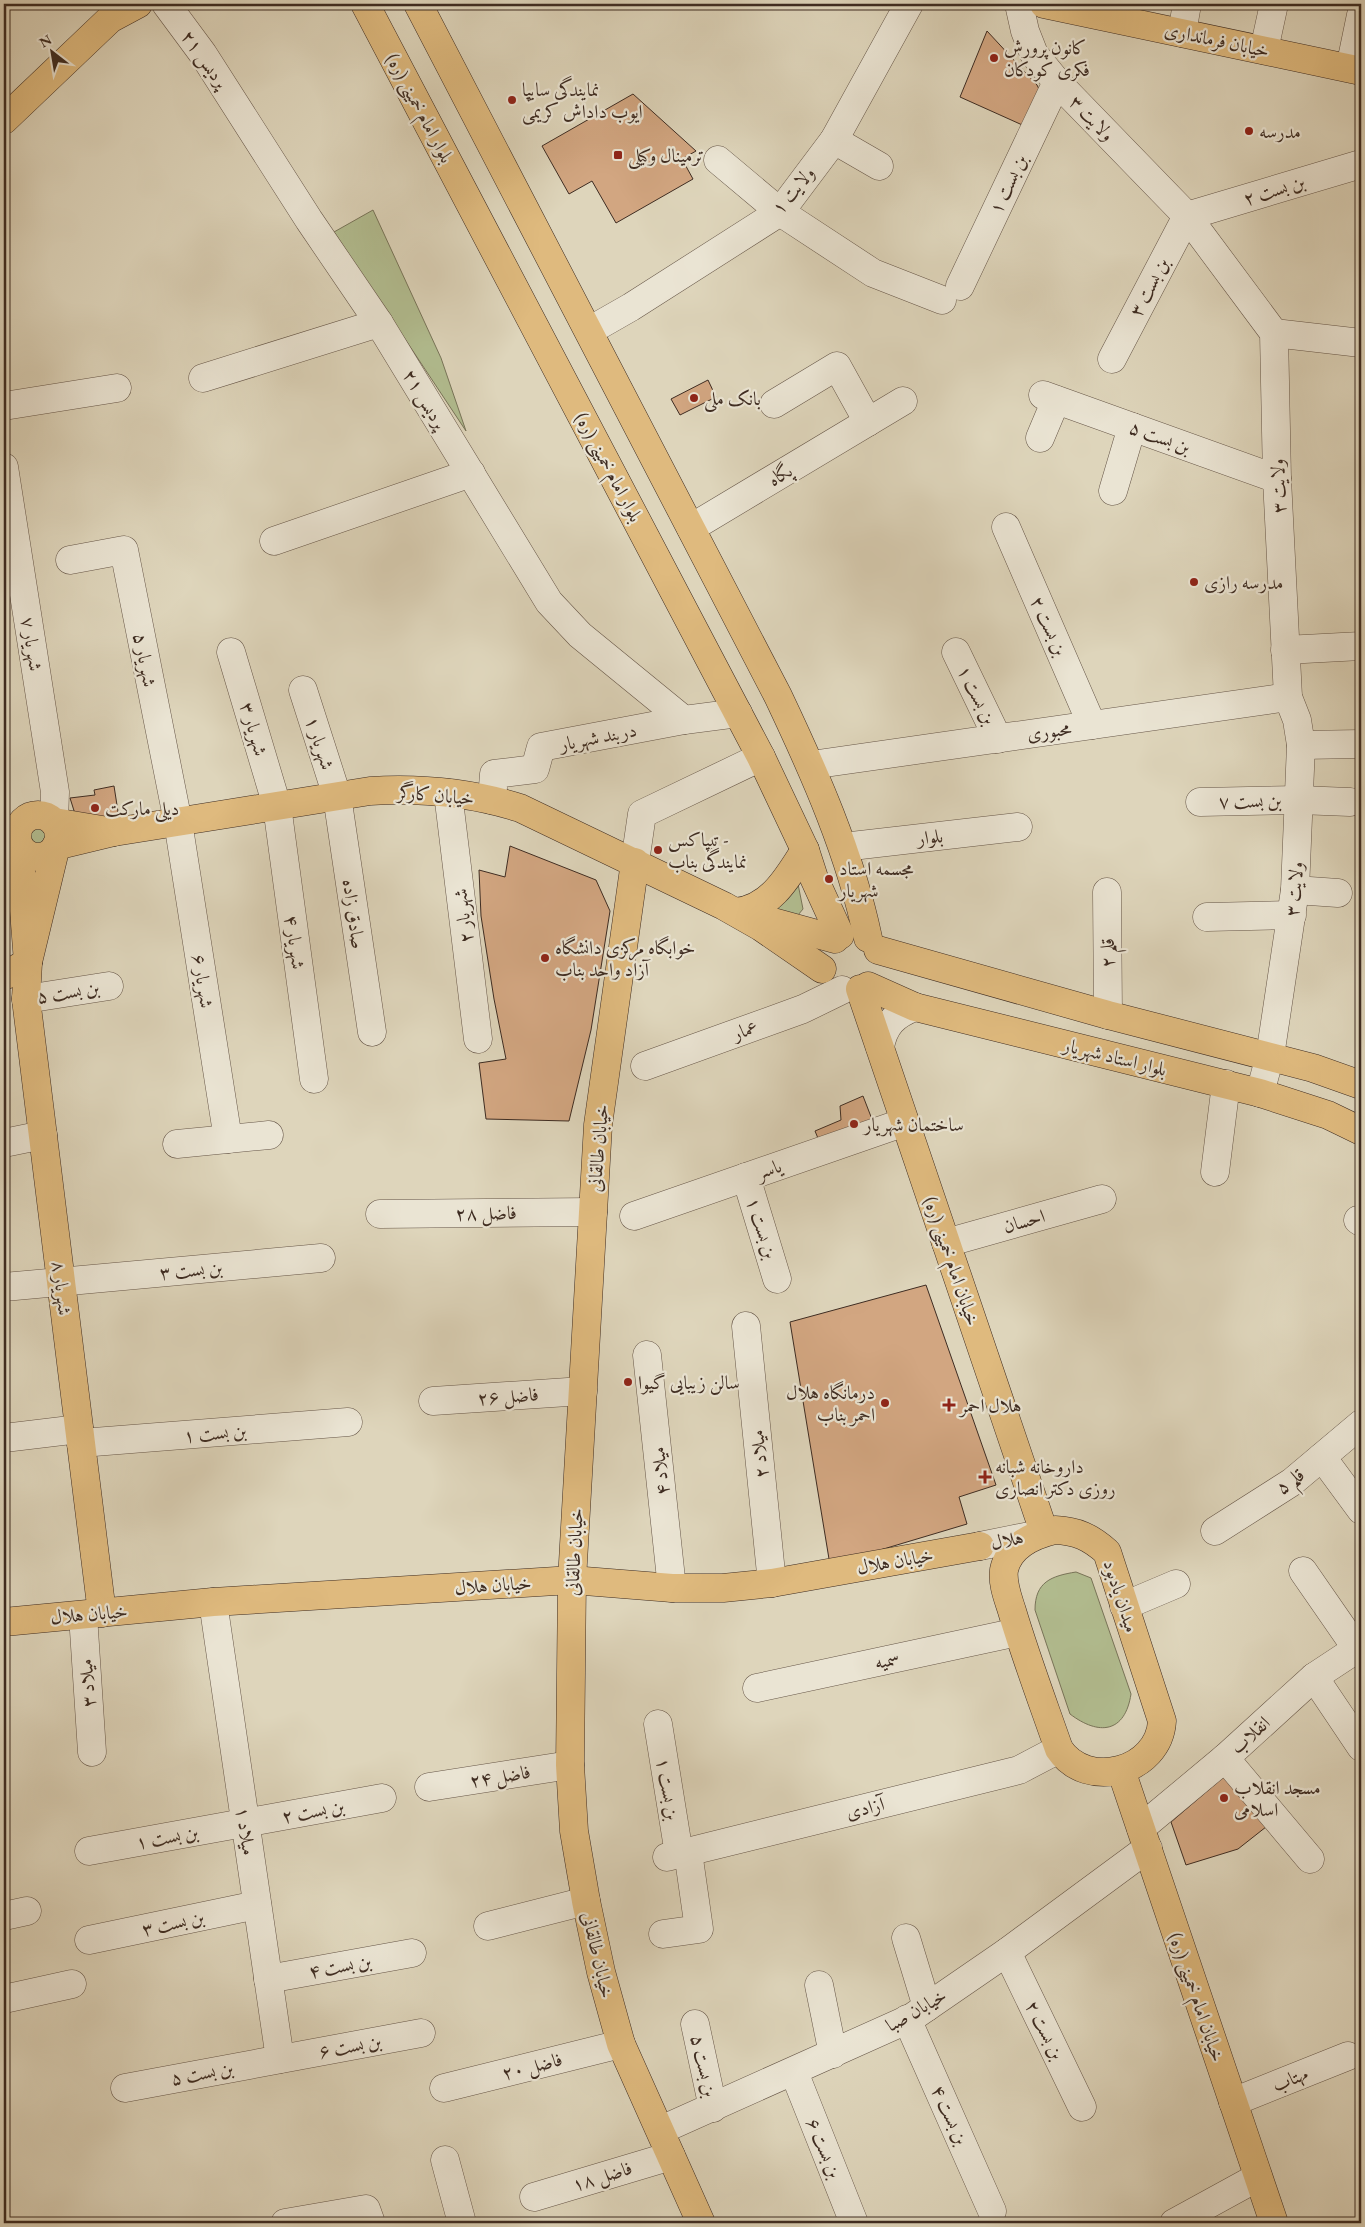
<svg xmlns="http://www.w3.org/2000/svg" width="1365" height="2227" font-family="'EB Garamond',Amiri,serif">
<style>
.green{fill:#b2bd90;stroke:#787459}
.building{fill:#d2a681;stroke:#3e2c22}
.lines{fill:none;stroke-linecap:round;stroke-linejoin:round}
.minor-casing{stroke:#665648;stroke-width:29}
.major-casing{stroke:#3e2c22;stroke-width:29}
.minor{stroke:#eae4d3;stroke-width:28}
.major{stroke:#dfba7e;stroke-width:28}
.poi-dot{fill:#8f2418;stroke:#eae4d3;stroke-width:2}
.labels{text-anchor:middle;dominant-baseline:central;stroke-width:4.5;stroke-linejoin:round;paint-order:stroke}
.street-label{font-size:19px;fill:#3e2c22;stroke:#eae4d3}
.poi-label{font-size:19px;fill:#3e2c22;stroke:#eae4d3;text-anchor:start}
</style>
<rect width="100%" height="100%" fill="#ded5bb"/>
<filter id="stains"><feTurbulence type="fractalNoise" baseFrequency=".004" numOctaves="4"/><feColorMatrix values="0 0 0 0 .2 0 0 0 0 .09 0 0 0 0 .02 0 0 0 .5 -.17"/></filter>
<radialGradient id="worn" r=".72"><stop offset=".6" stop-color="#630" stop-opacity="0"/><stop offset="1" stop-color="#630" stop-opacity=".3"/></radialGradient>
<g class="green">
<polygon points="373,210 441,358 466,431 334,232"/>
<circle cx="38" cy="835" r="12"/>
<polygon points="797,879 803,909 798,915 761,911"/>
<path d="M1076 1572 1091 1578 1131 1694C1125 1733 1099 1736 1070 1714L1035 1610C1035 1582 1051 1576 1076 1572Z"/>
</g>
<g class="building">
<polygon points="987,31 1037,85 1040,91 1029,128 960,97"/>
<polygon points="633,94 696,151 682,159 693,179 616,223 592,181 569,194 542,146"/>
<polygon points="708,380 716,397 680,415 671,399"/>
<polygon points="114,786 119,818 76,817 70,798 95,795 94,790"/>
<polygon points="510,846 596,880 610,911 591,1030 569,1121 486,1119 479,1063 506,1059 494,999 481,916 479,870 505,877"/>
<polygon points="863,1096 875,1127 822,1148 815,1131 841,1120 840,1106"/>
<polygon points="926,1285 996,1485 959,1497 967,1524 830,1565 790,1322"/>
<polygon points="1227,1774 1271,1823 1238,1849 1186,1865 1171,1822"/>
</g>
<g class="lines">
<g class="minor-casing">
<g id="minor">
<polyline points="166,4 203,54 309,220 379,323 549,602 580,635 684,720 738,713"/>
<polyline points="1019,4 1025,31 1034,54 1057,82 1187,216 1274,333 1277,479 1288,697 1297,720 1301,745 1295,890 1270,1056 1260,1093"/>
<polyline points="1182,33 1187,4"/>
<polyline points="1264,50 1274,4"/>
<polyline points="1350,68 1361,15"/>
<polyline points="834,140 879,166"/>
<polyline points="718,160 780,212 873,273 942,300"/>
<polyline points="960,286 1057,82"/>
<polyline points="589,331 631,307 780,212 834,140 909,4"/>
<polyline points="1274,333 1361,343"/>
<polyline points="1112,359 1187,216 1361,164"/>
<polyline points="203,378 379,323"/>
<polyline points="1043,395 1277,479"/>
<polyline points="774,404 837,366 868,422"/>
<polyline points="4,406 117,388"/>
<polyline points="1040,438 1056,400"/>
<polyline points="4,467 55,792 54,822"/>
<polyline points="1113,491 1132,427"/>
<polyline points="1006,527 1092,725"/>
<polyline points="691,528 903,401"/>
<polyline points="274,541 471,473"/>
<polyline points="70,560 124,550 178,822 228,1139"/>
<polyline points="1285,650 1361,646"/>
<polyline points="231,652 277,806 314,1079"/>
<polyline points="956,652 998,739"/>
<polyline points="303,690 337,796 372,1032"/>
<polyline points="1301,745 1361,744"/>
<polyline points="811,765 1288,697"/>
<polyline points="448,793 478,1039"/>
<polyline points="492,800 494,774 535,769 541,747 684,720"/>
<polyline points="1200,802 1299,800 1350,802"/>
<polyline points="843,847 1018,827"/>
<polyline points="635,862 642,814 761,757"/>
<polyline points="1295,890 1338,893"/>
<polyline points="1107,892 1108,1015"/>
<polyline points="1207,917 1292,915"/>
<polyline points="26,999 109,986"/>
<path d="M880 1047C884 1025 894 1015 915 1007"/>
<polyline points="645,1066 803,1009 842,990"/>
<polyline points="4,1143 43,1135"/>
<polyline points="177,1144 269,1135"/>
<polyline points="1215,1172 1226,1084"/>
<polyline points="746,1177 777,1279"/>
<polyline points="380,1214 593,1212"/>
<polyline points="634,1216 905,1122"/>
<polyline points="1358,1220 1361,1222"/>
<polyline points="946,1243 1102,1199"/>
<polyline points="4,1287 321,1258"/>
<polyline points="746,1326 772,1583"/>
<polyline points="647,1355 672,1588"/>
<polyline points="433,1401 583,1391"/>
<polyline points="4,1438 79,1429"/>
<polyline points="81,1443 348,1422"/>
<polyline points="1322,1457 1361,1510"/>
<polyline points="1215,1531 1292,1482 1361,1424"/>
<polyline points="980,1546 1035,1535"/>
<polyline points="1303,1571 1357,1649"/>
<polyline points="213,1602 280,2059"/>
<polyline points="1124,1606 1176,1584"/>
<polyline points="83,1615 92,1752"/>
<polyline points="1314,1677 1361,1747"/>
<polyline points="757,1688 1018,1632"/>
<polyline points="658,1724 679,1854"/>
<polyline points="1225,1758 1310,1859"/>
<polyline points="429,1787 570,1765"/>
<polyline points="1141,1828 1225,1758 1314,1677 1361,1646"/>
<polyline points="89,1851 382,1798"/>
<polyline points="667,1857 1019,1770 1059,1749"/>
<polyline points="4,1916 27,1911"/>
<polyline points="488,1926 586,1901"/>
<polyline points="663,1934 699,1929 688,1852"/>
<polyline points="906,1938 927,2007"/>
<polyline points="89,1940 257,1905"/>
<polyline points="1007,1952 1082,2107"/>
<polyline points="268,1979 412,1953"/>
<polyline points="819,1985 833,2054"/>
<polyline points="4,1999 72,1984"/>
<polyline points="907,2019 992,2211"/>
<polyline points="695,2024 713,2108"/>
<polyline points="794,2072 854,2223"/>
<polyline points="125,2088 421,2033"/>
<polyline points="444,2088 621,2044"/>
<polyline points="1233,2102 1348,2056"/>
<polyline points="661,2130 911,2018 1007,1952 1148,1848"/>
<polyline points="445,2160 462,2223"/>
<polyline points="534,2197 671,2156"/>
<polyline points="285,2223 366,2209 371,2223"/>
<polyline points="1174,2223 1258,2177"/>
</g>
</g>
<g class="major-casing">
<g id="major">
<polyline points="365,4 761,757 805,850 814,878 840,935"/>
<path d="M418 4 778 696C815 774 850 853 868 938"/>
<polyline points="1044,4 1361,71"/>
<polyline points="4,120 110,19 138,4"/>
<circle cx="38" cy="836" r="21"/>
<path d="M114 832 370 791C419 788 472 793 520 808L724 906 761 927 822 969"/>
<polyline points="4,836 19,846 28,962 56,846 114,832 54,822"/>
<polyline points="635,862 598,1125 572,1580 570,1765 574,1831 586,1901 601,1972 621,2044 701,2223"/>
<path d="M736 912C771 908 788 877 805 850"/>
<polyline points="762,919 835,939"/>
<polyline points="878,950 1108,1015 1313,1068 1361,1085"/>
<polyline points="28,962 26,999 102,1613"/>
<polyline points="4,976 28,962"/>
<polyline points="868,986 915,1007 1260,1093 1328,1115 1361,1131"/>
<polyline points="860,989 1044,1532"/>
<path d="M1055 1530C1077 1531 1090 1537 1107 1552L1162 1721C1159 1772 1087 1791 1059 1749 1043 1703 1026 1658 1012 1611 1008 1598 1002 1584 1004 1570 1009 1546 1034 1535 1055 1530Z"/>
<polyline points="4,1622 213,1602 572,1580 672,1588 723,1588 772,1583 980,1546"/>
<polyline points="1121,1770 1274,2223"/>
</g>
</g>
<use href="#minor" class="minor"/>
<use href="#major" class="major"/>
</g>
<g class="poi-dot">
<circle cx="994" cy="58" r="5"/>
<circle cx="512" cy="100" r="5"/>
<circle cx="1249" cy="131" r="5"/>
<rect x="613" y="150" width="10" height="10" rx="2.5"/>
<circle cx="694" cy="398" r="5"/>
<circle cx="1194" cy="582" r="5"/>
<circle cx="95" cy="808" r="5"/>
<circle cx="658" cy="850" r="5"/>
<circle cx="829" cy="879" r="5"/>
<circle cx="545" cy="958" r="5"/>
<circle cx="854" cy="1124" r="5"/>
<circle cx="628" cy="1382" r="5"/>
<circle cx="885" cy="1403" r="5"/>
<path d="M946.5 1397.5h5v5h5v5h-5v5h-5v-5h-5v-5h5z"/>
<path d="M982.5 1469.5h5v5h5v5h-5v5h-5v-5h-5v-5h5z"/>
<circle cx="1224" cy="1798" r="5"/>
</g>
<g class="labels">
<g class="street-label">
<text transform="translate(1217 40) rotate(12)">خیابان فرمانداری</text>
<text transform="translate(205 59) rotate(55)">پردیس ۲۱</text>
<text transform="translate(420 108) rotate(62)">بلوار امام خمینی (ره)</text>
<text transform="translate(1092 118) rotate(46)">ولایت ۳</text>
<text transform="translate(1008 184) rotate(-64)">بن بست ۱</text>
<text transform="translate(793 190) rotate(-50)">ولایت ۱</text>
<text transform="translate(1274 190) rotate(-17)">بن بست ۲</text>
<text transform="translate(1149 287) rotate(-62)">بن بست ۳</text>
<text transform="translate(425 399) rotate(59)">پردیس ۲۱</text>
<text transform="translate(1160 437) rotate(20)">بن بست ۵</text>
<text transform="translate(609 467) rotate(62)">بلوار امام خمینی (ره)</text>
<text transform="translate(780 475) rotate(-31)">پگاه</text>
<text transform="translate(1278 486) rotate(-92)">ولایت ۳</text>
<text transform="translate(1049 626) rotate(66)">بن بست ۲</text>
<text transform="translate(32 644) rotate(81)">شهریار ۷</text>
<text transform="translate(145 660) rotate(79)">شهریار ۵</text>
<text transform="translate(977 695) rotate(64)">بن بست ۱</text>
<text transform="translate(254 729) rotate(74)">شهریار ۳</text>
<text transform="translate(1049 731) rotate(-8)">محبوری</text>
<text transform="translate(598 737) rotate(-11)">دربند شهریار</text>
<text transform="translate(320 743) rotate(72)">شهریار ۱</text>
<text transform="translate(436 795) rotate(5)">خیابان کارگر</text>
<text transform="translate(1250 801) rotate(-1)">بن بست ۷</text>
<text transform="translate(930 837) rotate(-6)">بلوار</text>
<text transform="translate(1294 889) rotate(-85)">ولایت ۳</text>
<text transform="translate(354 914) rotate(82)">صادق زاده</text>
<text transform="translate(463 916) rotate(-97)">شهریار ۲</text>
<text transform="translate(295 942) rotate(82)">شهریار ۴</text>
<text transform="translate(1107 953) rotate(-90)">قلم ۲</text>
<text transform="translate(203 981) rotate(81)">شهریار ۶</text>
<text transform="translate(68 992) rotate(-9)">بن بست ۵</text>
<text transform="translate(745 1030) rotate(-20)">عمار</text>
<text transform="translate(1115 1057) rotate(14)">بلوار استاد شهریار</text>
<text transform="translate(598 1148) rotate(-85)">خیابان طالقانی</text>
<text transform="translate(769 1169) rotate(-19)">یاسر</text>
<text transform="translate(486 1213) rotate(-1)">فاضل ۲۸</text>
<text transform="translate(1024 1221) rotate(-16)">احسان</text>
<text transform="translate(762 1228) rotate(73)">بن بست ۱</text>
<text transform="translate(952 1261) rotate(71)">خیابان امام خمینی (ره)</text>
<text transform="translate(191 1270) rotate(-5)">بن بست ۳</text>
<text transform="translate(62 1288) rotate(83)">شهریار ۸</text>
<text transform="translate(508 1396) rotate(-4)">فاضل ۲۶</text>
<text transform="translate(215 1433) rotate(-5)">بن بست ۱</text>
<text transform="translate(759 1454) rotate(-96)">میلاد ۲</text>
<text transform="translate(660 1471) rotate(-96)">میلاد ۴</text>
<text transform="translate(1290 1481) rotate(-36)">قلم ۵</text>
<text transform="translate(1007 1540) rotate(-11)">هلال</text>
<text transform="translate(574 1552) rotate(-87)">خیابان طالقانی</text>
<text transform="translate(895 1561) rotate(-10)">خیابان هلال</text>
<text transform="translate(493 1585) rotate(-4)">خیابان هلال</text>
<text transform="translate(1121 1596) rotate(72)">میدان یادبود</text>
<text transform="translate(89 1614) rotate(-5)">خیابان هلال</text>
<text transform="translate(887 1660) rotate(-12)">سمیه</text>
<text transform="translate(87 1683) rotate(-94)">میلاد ۳</text>
<text transform="translate(1250 1735) rotate(-42)">انقلاب</text>
<text transform="translate(500 1776) rotate(-9)">فاضل ۲۴</text>
<text transform="translate(668 1789) rotate(81)">بن بست ۱</text>
<text transform="translate(865 1808) rotate(-14)">آزادی</text>
<text transform="translate(313 1811) rotate(-10)">بن بست ۲</text>
<text transform="translate(246 1831) rotate(82)">میلاد ۱</text>
<text transform="translate(167 1837) rotate(-10)">بن بست ۱</text>
<text transform="translate(173 1923) rotate(-12)">بن بست ۳</text>
<text transform="translate(598 1955) rotate(77)">خیابان طالقانی</text>
<text transform="translate(340 1966) rotate(-10)">بن بست ۴</text>
<text transform="translate(1197 1997) rotate(71)">خیابان امام خمینی (ره)</text>
<text transform="translate(916 2010) rotate(-30)">خیابان صبا</text>
<text transform="translate(1045 2030) rotate(64)">بن بست ۲</text>
<text transform="translate(350 2046) rotate(-10)">بن بست ۶</text>
<text transform="translate(532 2066) rotate(-14)">فاضل ۲۰</text>
<text transform="translate(704 2066) rotate(78)">بن بست ۵</text>
<text transform="translate(202 2073) rotate(-10)">بن بست ۵</text>
<text transform="translate(1290 2079) rotate(-22)">مهتاب</text>
<text transform="translate(950 2115) rotate(66)">بن بست ۴</text>
<text transform="translate(824 2148) rotate(68)">بن بست ۶</text>
<text transform="translate(602 2176) rotate(-17)">فاضل ۱۸</text>
</g>
<g class="poi-label">
<text x="1004" y="47">کانون پرورش<tspan x="1004" dy="22">فکری کودکان</tspan></text>
<text x="522" y="89">نمایندگی سایپا<tspan x="522" dy="22">ایوب داداش کریمی</tspan></text>
<text x="1259" y="131">مدرسه</text>
<text x="628" y="155">ترمینال وکیلی</text>
<text x="704" y="398">بانک ملی</text>
<text x="1204" y="582">مدرسه رازی</text>
<text x="105" y="808">دیلی مارکت</text>
<text x="668" y="839">تیپاکس -<tspan x="668" dy="22">نمایندگی بناب</tspan></text>
<text x="839" y="868">مجسمه استاد<tspan x="839" dy="22">شهریار</tspan></text>
<text x="555" y="947">خوابگاه مرکزی دانشگاه<tspan x="555" dy="22">آزاد واحد بناب</tspan></text>
<text x="864" y="1124">ساختمان شهریار</text>
<text x="638" y="1382">سالن زیبایی گیوا</text>
<text x="875" y="1392" text-anchor="end">درمانگاه هلال<tspan x="875" dy="22">احمر بناب</tspan></text>
<text x="960" y="1405">هلال احمر</text>
<text x="995" y="1466">داروخانه شبانه<tspan x="995" dy="22">روزی دکتر انصاری</tspan></text>
<text x="1234" y="1787">مسجد انقلاب<tspan x="1234" dy="22">اسلامی</tspan></text>
</g>
</g>
<rect width="1365" height="2227" fill="none" stroke="#ded5bb" stroke-width="20"/>
<rect x="5" y="5" width="1355" height="2217" fill="none" stroke="#3e2c22" stroke-width="2.5"/>
<rect x="10" y="10" width="1345" height="2207" fill="none" stroke="#3e2c22"/>
<g transform="translate(52 52) rotate(329)" stroke="#eae4d3" stroke-width="4" paint-order="stroke">
<path d="M0-4L9 19L0 12L-9 19Z" fill="#3e2c22"/>
<text y="-8" font-size="14" font-weight="bold" text-anchor="middle" fill="#3e2c22">N</text>
</g>
<rect width="100%" height="100%" filter="url(#stains)"/>
<rect width="100%" height="100%" fill="url(#worn)"/>
</svg>
